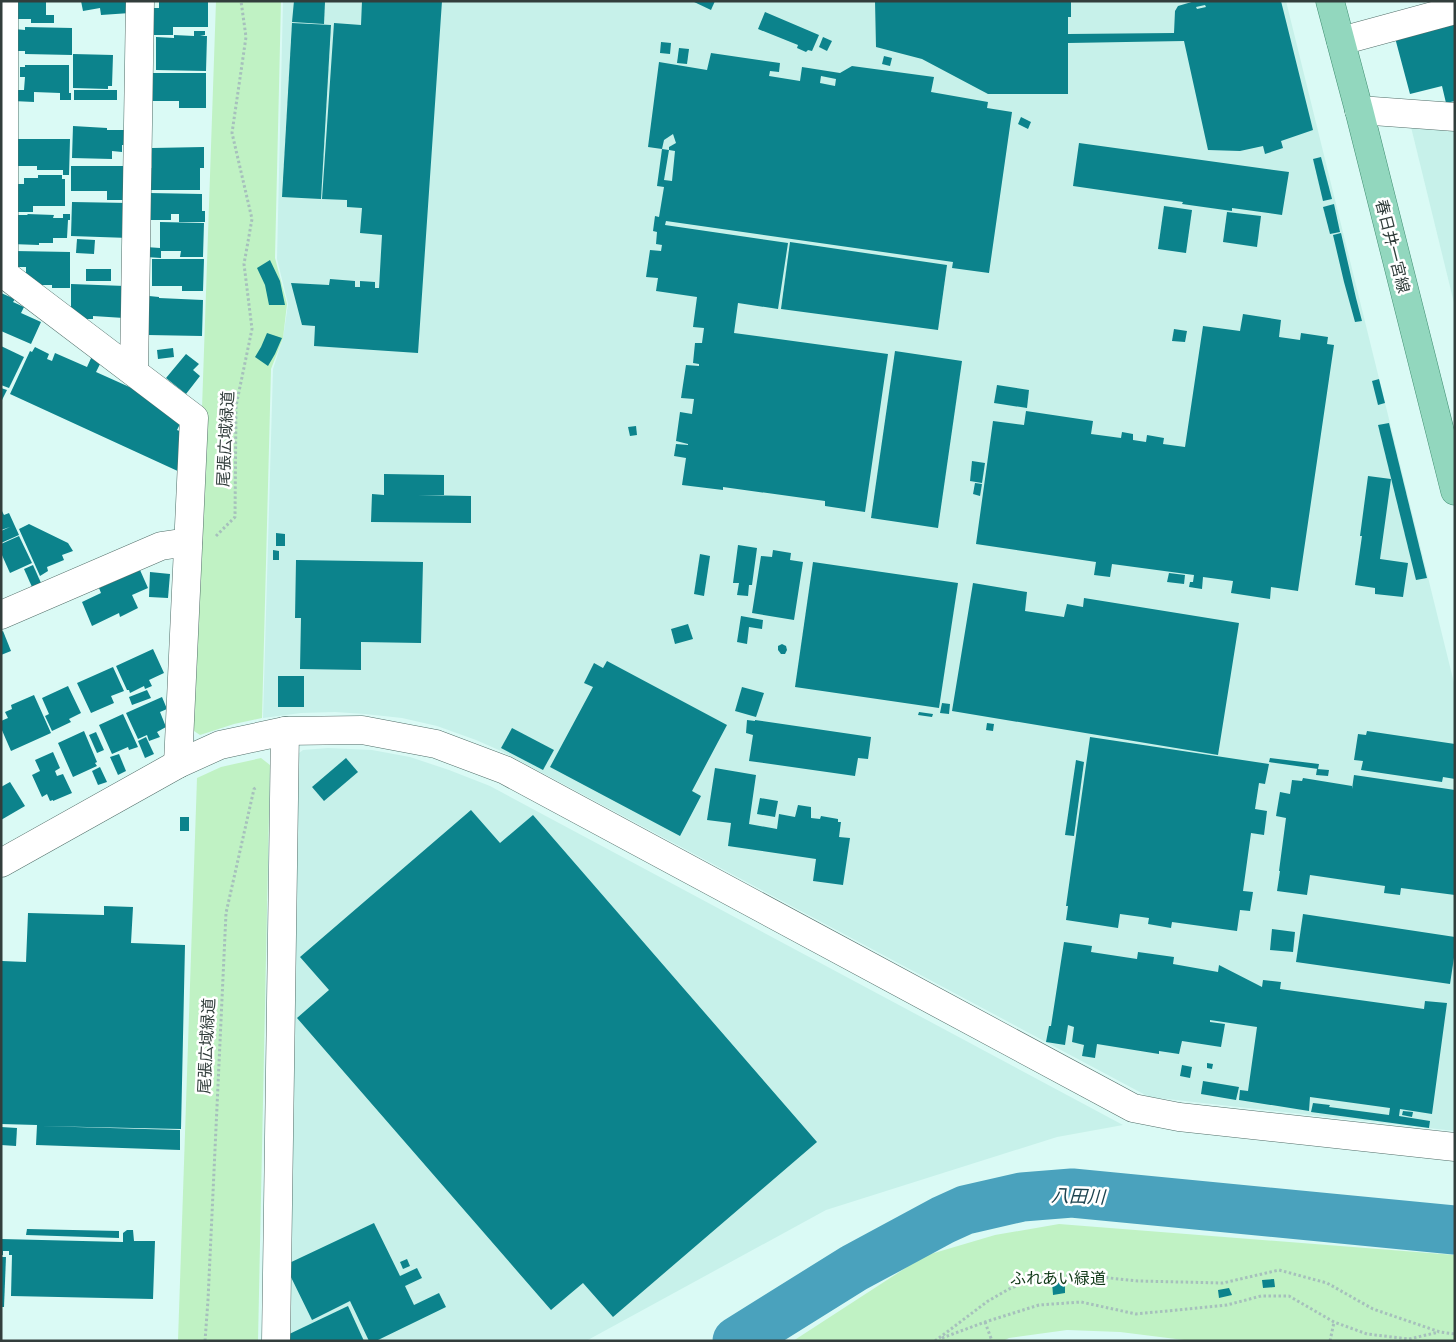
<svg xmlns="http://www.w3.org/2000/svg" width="1456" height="1342" font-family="'IBM Plex Sans','Noto Sans JP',sans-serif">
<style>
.built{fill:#c7f1ea}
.green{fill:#c0f2c4}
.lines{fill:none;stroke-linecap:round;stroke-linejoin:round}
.river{stroke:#4aa2bd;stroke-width:49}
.building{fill:#0c838c;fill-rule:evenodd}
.minor-casing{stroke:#526e69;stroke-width:29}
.tertiary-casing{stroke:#526e69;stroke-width:29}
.primary-casing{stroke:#429074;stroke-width:29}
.path{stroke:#a6c0bc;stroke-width:3;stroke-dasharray:2.5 2.5;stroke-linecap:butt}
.minor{stroke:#fff;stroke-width:28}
.tertiary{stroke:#fff;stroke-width:28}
.primary{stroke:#92d7be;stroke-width:28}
.labels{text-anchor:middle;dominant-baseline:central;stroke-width:5;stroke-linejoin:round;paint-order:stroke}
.street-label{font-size:16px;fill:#323e3c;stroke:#fff}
.park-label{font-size:16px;fill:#113a18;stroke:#fff}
.water-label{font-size:18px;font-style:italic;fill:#1d4450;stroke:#fff}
</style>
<rect width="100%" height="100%" fill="#dafaf5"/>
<g class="built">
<polygon points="283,1 1286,1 1455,687 1455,1131 1149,1097 552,778 501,751 476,740 437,726 402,718 365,714 335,712 301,713 263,718 273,369 283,338 288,304 277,259"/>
<polygon points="1411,127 1455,127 1455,307"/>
<polygon points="328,748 372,750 410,757 449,770 490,786 1123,1125 1057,1137 826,1210 586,1341 283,1341 295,756 303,750"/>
</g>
<g class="green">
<polygon points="216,1 281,1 275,258 287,304 283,338 271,369 262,718 234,724 200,735 191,729"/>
<polygon points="261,758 270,765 258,1341 178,1341 197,778 221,767"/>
<polygon points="1059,1224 1455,1255 1455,1341 1192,1341 1120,1332 1067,1330 1009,1338 1003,1341 793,1341 924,1256 995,1235"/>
</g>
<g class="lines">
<polyline class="river" points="737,1341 854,1268 943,1220 965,1210 1022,1197 1072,1193 1455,1230"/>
</g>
<g class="building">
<polygon points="15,1 46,1 46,15 54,15 54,23 31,23 31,19 15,19"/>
<polygon points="81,1 130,1 130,13 101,15 100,8 83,11"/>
<polygon points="159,1 208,1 208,27 173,27 173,35 154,35 154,8 159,8"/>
<polygon points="294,1 325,2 324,24 292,22"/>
<polygon points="362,1 442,1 418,353 314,346 315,326 302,325 291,283 329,285 330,279 355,281 355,287 360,287 360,281 375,282 375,288 379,288 382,235 360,233 362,208 347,207 347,200 322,199 334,23 361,25"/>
<polygon points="692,1 715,1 711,10"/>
<path d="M875 1H1071V17H1068V34L1174 33 1175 11 1178 6 1195 1H1281L1313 130 1281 141 1283 148 1265 154 1263 146 1240 151 1208 150 1184 41 1068 43V94H988L922 59 876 47ZM1205 5 1206 7 1197 9 1196 7Z"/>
<polygon points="765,12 819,35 812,51 808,50 806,52 797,48 798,45 758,29"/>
<polygon points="1455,19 1455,101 1446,103 1442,86 1410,94 1394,34"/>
<polygon points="292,23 331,25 321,199 282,197"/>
<polygon points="25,27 72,28 72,55 25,54 25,51 14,51 14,29 25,30"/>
<polygon points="194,31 205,31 205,35 200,36 207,36 206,71 156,70 156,37 174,38 174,35 194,36"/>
<polygon points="823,37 832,41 827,51 819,47"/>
<polygon points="661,42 671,43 670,54 660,53"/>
<polygon points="679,48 689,49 687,64 677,63"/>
<path d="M711 53 780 63 779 72 770 71 769 76 800 81 802 67 840 73 852 66 934 77 931 92 988 102 987 108 1012 112 989 273 952 268 953 262 666 221 665 225 788 243 778 309 738 303 734 333 888 354 865 512 825 506V501L723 487V490L682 485 686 458 674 456 676 444 688 445V444L676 441 680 412 692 414 694 399 681 398 686 365 699 366V364L693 363 695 343H702L704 328 693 327 697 297 656 291 658 278 646 277 650 250 661 251 662 245 656 244 657 232 653 231 655 216 659 217 664 187 657 186 662 149 669 150V147L676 143 673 134 664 140 662 149 648 147 659 62 707 70ZM821 76 836 79 835 86 820 83ZM669 150 675 151 672 181 664 180Z"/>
<polygon points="73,54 113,55 112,86 108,86 108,89 73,88"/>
<polygon points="884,56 892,58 890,66 882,64"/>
<polygon points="25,65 69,65 69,93 71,93 71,100 60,100 60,93 34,92 34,102 13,101 13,90 24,90 25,77 20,77 20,67 25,67"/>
<polygon points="150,73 206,73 206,108 179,108 179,101 150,101"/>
<rect x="74" y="90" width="43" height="10"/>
<polygon points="1021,117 1031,122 1028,129 1018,124"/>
<polygon points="73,126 107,128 107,130 129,130 129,145 122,145 122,152 112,151 112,159 72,158"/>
<polygon points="11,139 70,139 69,175 63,175 63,170 37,170 37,166 12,166"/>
<polygon points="1079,143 1289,172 1282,215 1232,208 1232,211 1182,204 1183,202 1073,186"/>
<polygon points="204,147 204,168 200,168 200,190 148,190 148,168 152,168 152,148"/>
<polygon points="1321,157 1332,199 1323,201 1313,159"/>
<polygon points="71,166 125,166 130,200 107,200 107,191 71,191"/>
<polygon points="38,175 62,175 62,179 65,179 65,206 33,206 33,212 12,212 12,184 24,184 24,178 38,178"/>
<polygon points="149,193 202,194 202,211 205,211 205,222 179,222 179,214 171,214 171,220 149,220"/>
<polygon points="72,202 129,203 129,238 71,236"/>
<polygon points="1334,204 1340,232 1330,234 1323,207"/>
<polygon points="1164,206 1192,210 1186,253 1158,249"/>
<polygon points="1227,212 1261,216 1257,247 1223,242"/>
<polygon points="27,214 54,215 53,218 63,218 63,214 70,214 70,220 68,220 67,238 53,238 53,243 39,243 39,245 11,244 11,215 28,215"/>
<polygon points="160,222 204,223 203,257 180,257 181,251 161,251 161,258 146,257 146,247 160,248"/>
<polygon points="1341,233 1356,298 1362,321 1355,322 1344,282 1333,235"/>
<polygon points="77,239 95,240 94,254 76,253"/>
<polygon points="790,242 947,265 938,330 781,309"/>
<polygon points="15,251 70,252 70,288 52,288 52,285 35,285 35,279 26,279 26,267 14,267"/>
<polygon points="152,259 204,259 203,291 182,291 182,286 152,286"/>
<polygon points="270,260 280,281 285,305 269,305 265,285 257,268"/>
<rect x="86" y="269" width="25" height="12"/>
<polygon points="71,284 125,286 124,318 93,316 93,319 83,319 71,310"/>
<polygon points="1,293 15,299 13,302 24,307 21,313 41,322 31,344 1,331"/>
<polygon points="149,296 159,297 159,298 203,300 202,336 148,335"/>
<polygon points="1243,314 1281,320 1279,337 1300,340 1301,333 1328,337 1327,344 1334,345 1298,591 1271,587 1270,599 1231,593 1233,581 1203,577 1202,589 1189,587 1190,582 1193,582 1194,575 1112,564 1110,577 1094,575 1096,562 976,544 993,421 1024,425 1026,411 1093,421 1091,434 1121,438 1122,432 1133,434 1133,440 1146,442 1147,435 1164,438 1163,444 1185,447 1203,326 1240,331"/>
<polygon points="1174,329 1187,331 1185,342 1172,341"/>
<polygon points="267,333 282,338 275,354 268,366 255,357 261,347"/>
<polygon points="1,346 24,357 9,388 1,385"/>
<polygon points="35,347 49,354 47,359 52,361 55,353 87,367 92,356 102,360 96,372 145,394 182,420 177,430 182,432 182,443 178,450 183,452 182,473 10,394 30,351 32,352"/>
<polygon points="173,348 174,357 158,359 157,350"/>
<polygon points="895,351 962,361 938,528 871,518"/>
<polygon points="186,354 199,364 193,370 200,376 186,394 166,378"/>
<polygon points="1379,379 1385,403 1378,405 1372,381"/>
<polygon points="997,385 1029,390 1027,408 994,403"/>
<polygon points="1,388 7,390 1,402"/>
<polygon points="1389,423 1427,578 1416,580 1378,425"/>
<polygon points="636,426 637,435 630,436 628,427"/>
<polygon points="972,461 985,463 982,483 970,481"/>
<polygon points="384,474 444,475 444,495 418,495 471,496 471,523 371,522 372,494 384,495"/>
<polygon points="1368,476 1391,479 1380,559 1408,563 1403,597 1375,594 1375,588 1355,585 1362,536 1360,536"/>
<polygon points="975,483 982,484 980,496 973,494"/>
<polygon points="1,509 4,515 9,513 19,535 1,543 1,531 10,527 1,530"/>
<polygon points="29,524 68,543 73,551 62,555 64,560 47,567 48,571 40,576 19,529"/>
<polygon points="276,533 285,534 285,546 276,546"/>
<polygon points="19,536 32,563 10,573 1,553 1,544"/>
<polygon points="738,545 757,548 752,585 749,585 748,596 737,595 739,583 733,583"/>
<polygon points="273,550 279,551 279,560 273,560"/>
<polygon points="773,550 791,553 790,560 803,562 794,620 752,613 761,556 772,557"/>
<polygon points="700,554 710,556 704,596 694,594"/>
<polygon points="296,560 423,562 421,643 361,642 361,670 300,669 301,618 295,618"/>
<polygon points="813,562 958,583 939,708 795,687"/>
<polygon points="33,565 41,583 32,587 24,569"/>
<polygon points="140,570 148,588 132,595 138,608 120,617 119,613 92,626 82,602 101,593 99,588"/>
<polygon points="150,572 170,574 168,598 149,597"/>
<polygon points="1169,573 1185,575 1184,584 1167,582"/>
<polygon points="973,583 1027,592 1025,611 1064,617 1067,604 1083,607 1084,598 1239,623 1218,755 952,711"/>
<polygon points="741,616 763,620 762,629 749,627 747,644 737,642"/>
<polygon points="688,624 693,639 675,644 671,629"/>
<polygon points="3,631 11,651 1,655 1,632"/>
<polygon points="782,644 786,646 787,650 785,654 781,654 778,650 778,646"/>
<polygon points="153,649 164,673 149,680 152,686 145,689 144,686 130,693 129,690 127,690 116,666"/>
<polygon points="607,661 727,725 692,791 701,796 680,836 550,767 593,687 584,683 594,663 603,668"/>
<polygon points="113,667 124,691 111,696 114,703 91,713 77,683"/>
<rect x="278" y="676" width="26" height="31"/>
<polygon points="68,686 81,713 69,719 71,722 52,731 45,716 49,714 42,698"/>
<polygon points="742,687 764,693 756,717 735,711"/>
<polygon points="147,690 151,698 132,705 129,697"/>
<polygon points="34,695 51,733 11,751 1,728 1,721 8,718 5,712 12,709 11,705"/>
<polygon points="162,697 167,709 160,712 166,727 157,732 160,737 149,741 147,735 138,739 126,713"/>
<polygon points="942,703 950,704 949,714 940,713"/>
<polygon points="919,712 933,714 932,717 918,715"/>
<polygon points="123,714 138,747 129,750 128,747 112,754 99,725"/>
<polygon points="747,720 755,721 755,720 871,737 868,759 858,758 855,776 749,761 753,735 746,733"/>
<polygon points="987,723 994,724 993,731 986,730"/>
<polygon points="512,728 554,750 543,770 501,748"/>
<polygon points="84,731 97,762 95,763 97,766 73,777 58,743"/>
<polygon points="1367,731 1455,744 1455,779 1443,777 1442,782 1361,770 1363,761 1354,760 1358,734 1366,735"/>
<polygon points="96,732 104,750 97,753 89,735"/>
<polygon points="146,737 154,754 145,758 138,741"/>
<polygon points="1090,737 1269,764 1265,784 1259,783 1255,809 1267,811 1264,835 1251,833 1243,891 1253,892 1250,911 1240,910 1237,931 1172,922 1171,928 1148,924 1149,918 1120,914 1118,928 1066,920 1068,906 1066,906"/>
<polygon points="53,752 60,768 55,771 57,776 63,774 72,793 53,801 53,800 50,801 47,794 42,797 32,775 40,771 35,760"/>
<polygon points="119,754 126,771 118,775 110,757"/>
<polygon points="346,758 358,772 324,801 312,787"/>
<polygon points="1270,758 1319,764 1318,769 1269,762"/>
<polygon points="1076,760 1084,762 1074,836 1065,835"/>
<polygon points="100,767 107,782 98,785 92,771"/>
<polygon points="715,768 756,775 749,824 777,829 779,814 795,817 798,805 811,807 811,818 820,819 821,816 838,819 838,822 841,822 839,837 850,838 843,885 813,881 816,859 728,846 731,823 707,820"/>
<polygon points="1317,769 1329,770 1328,776 1316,775"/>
<polygon points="1354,775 1455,790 1455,895 1401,888 1400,895 1384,893 1385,886 1310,875 1307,895 1277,891 1280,871 1279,871 1286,818 1276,816 1280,792 1290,794 1292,780 1302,781 1303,778 1352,786 1352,789"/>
<polygon points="10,782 25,806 1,820 1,787"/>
<polygon points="760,798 778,801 775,817 757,814"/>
<polygon points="471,810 500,843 533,815 817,1142 613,1317 583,1283 551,1310 297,1018 329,990 300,957"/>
<rect x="180" y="817" width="9" height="14"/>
<polygon points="104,906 133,907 131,943 185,945 181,1129 40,1126 180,1130 180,1150 36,1145 37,1125 1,1124 2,961 26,962 28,913 104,915"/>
<polygon points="1303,914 1455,937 1455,951 1450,984 1296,962"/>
<polygon points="1272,929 1295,932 1293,952 1270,950"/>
<polygon points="1064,942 1092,946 1091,952 1137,959 1138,952 1174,957 1173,964 1218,972 1219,965 1262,987 1263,980 1281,982 1280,989 1424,1009 1425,1001 1447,1003 1432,1114 1400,1109 1399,1116 1430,1121 1429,1128 1311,1112 1313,1103 1330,1105 1329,1107 1389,1115 1390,1108 1310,1097 1309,1111 1239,1100 1240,1090 1248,1091 1257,1027 1210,1020 1210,1022 1225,1024 1221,1047 1182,1041 1179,1054 1159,1051 1159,1054 1097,1044 1095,1058 1082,1056 1084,1045 1072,1042 1074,1027 1068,1025 1065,1045 1046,1042 1049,1026 1051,1026"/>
<polygon points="1207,1063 1213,1064 1212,1069 1207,1068"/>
<polygon points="1182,1065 1192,1067 1190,1078 1180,1076"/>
<polygon points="1203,1081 1239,1087 1236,1100 1201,1094"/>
<polygon points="1403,1111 1413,1112 1412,1117 1402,1115"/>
<polygon points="1,1127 17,1128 16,1146 1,1145"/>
<polygon points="374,1223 400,1276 417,1268 422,1278 405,1286 414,1305 439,1293 446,1307 376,1341 369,1341 350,1301 312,1320 285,1265"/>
<polygon points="27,1229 119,1231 119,1238 26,1235"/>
<polygon points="127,1230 133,1230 134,1241 155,1241 153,1299 11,1296 12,1255 9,1255 9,1251 3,1251 3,1255 1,1255 1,1239 123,1242 123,1233"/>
<polygon points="1,1257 6,1257 4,1307 1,1307"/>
<polygon points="407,1259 410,1266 403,1269 400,1262"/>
<polygon points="1274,1279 1275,1287 1263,1288 1262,1280"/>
<polygon points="1052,1282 1065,1282 1065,1293 1053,1295"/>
<polygon points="1229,1288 1232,1295 1219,1298 1218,1290"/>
<polygon points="348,1306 364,1341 285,1341 283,1337"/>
</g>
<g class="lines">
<g class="minor-casing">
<g id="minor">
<polyline points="4,1 4,274"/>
<polyline points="1341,41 1455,10"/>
<polyline points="1359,110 1455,117"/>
<polyline points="1,273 4,274 194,418 178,764"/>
<polyline points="134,372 140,1"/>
<polyline points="1,615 161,546 188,542"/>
<polyline points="276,1341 285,731"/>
</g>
</g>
<g class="tertiary-casing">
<polyline id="tertiary" points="1,863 178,764 220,745 285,731 362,730 436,744 505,770 1133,1108 1179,1117 1455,1147"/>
</g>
<g class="primary-casing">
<polyline id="primary" points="1330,1 1359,110 1455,491"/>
</g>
<g class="path">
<polyline points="216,536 235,517 236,406 252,329 244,264 252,219 232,133 246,37 241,1"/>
<polyline points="985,1322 992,1341"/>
<polyline points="942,1338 985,1322 1039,1305 1081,1302 1136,1314 1227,1305 1261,1296 1289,1296 1334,1322 1367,1334 1409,1339 1439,1332"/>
<polyline points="205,1341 208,1300 226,913 254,789 257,787"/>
<polyline points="935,1341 988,1301 1009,1289 1036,1278 1072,1274 1138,1281 1223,1283 1279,1270 1327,1283 1373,1309 1440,1332 1455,1334"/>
<polyline points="1330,1341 1334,1322"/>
</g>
<use href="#minor" class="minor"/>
<use href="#tertiary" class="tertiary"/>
<use href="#primary" class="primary"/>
</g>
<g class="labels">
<g class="street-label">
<text transform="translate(1393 246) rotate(76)">春日井一宮線</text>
<text transform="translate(225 439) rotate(-87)">尾張広域緑道</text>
<text transform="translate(206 1046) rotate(-87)">尾張広域緑道</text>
</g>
<g class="park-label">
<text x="1058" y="1278">ふれあい緑道</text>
</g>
<g class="water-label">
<text transform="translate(1078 1196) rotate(2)">八田川</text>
</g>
</g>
<rect width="1456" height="1342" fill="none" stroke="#323e3c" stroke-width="5"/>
</svg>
